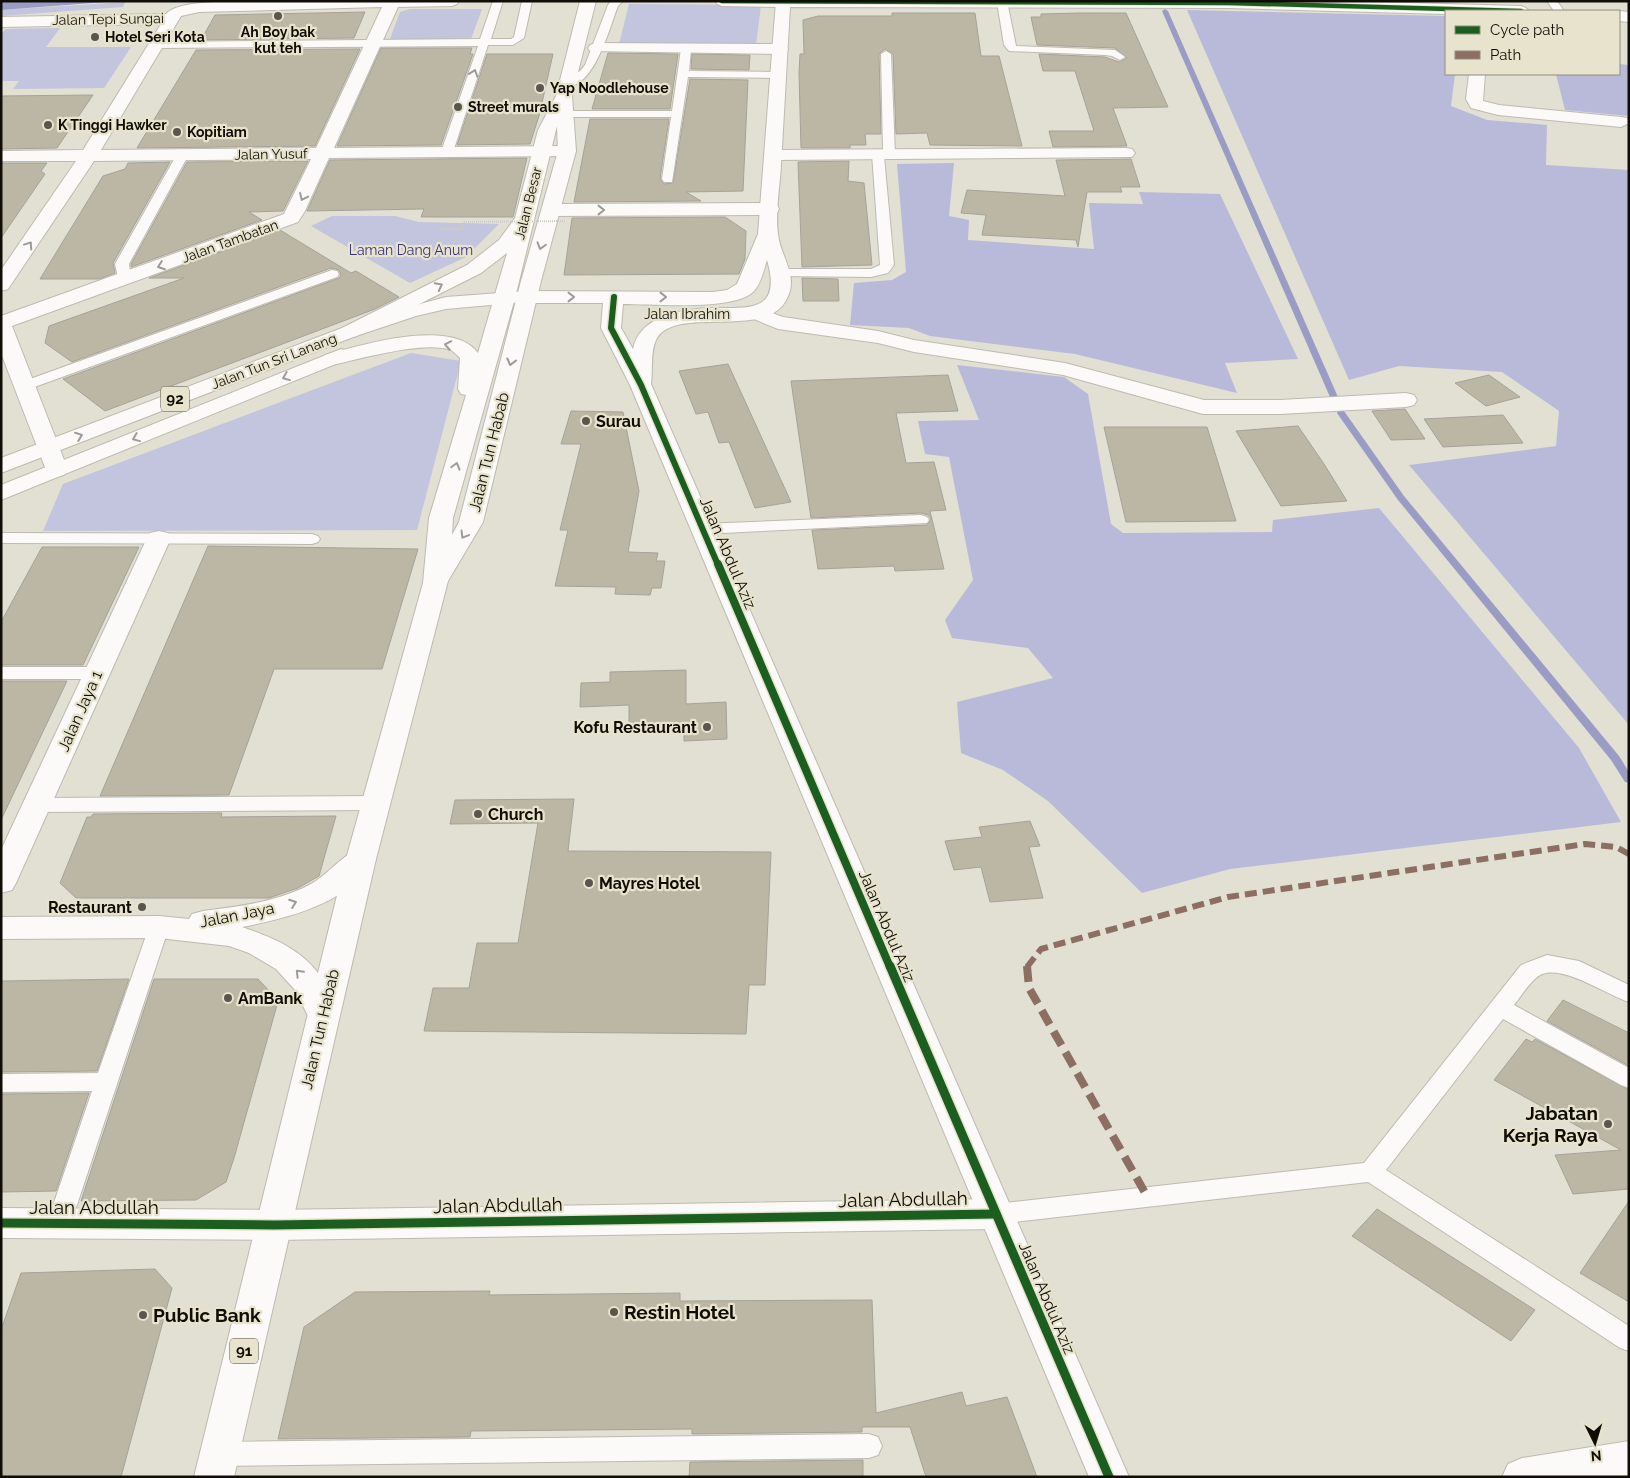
<svg xmlns="http://www.w3.org/2000/svg" width="1630" height="1478" font-family="Raleway,sans-serif">
<style>
.green{fill:#c3c4dd}
.forest{fill:#b9bada}
.water{fill:#9b9cc6}
.lines{fill:none;stroke-linecap:round;stroke-linejoin:round}
.stream{fill:#9b9cc6;fill-rule:evenodd}
.building{fill:#bcb7a4;stroke:#a5a299}
.service-casing{stroke:#bdbab0;stroke-width:2}
.minor-casing{stroke:#bdbab0;stroke-width:2}
.tertiary-casing{stroke:#bdbab0;stroke-width:2}
.primary-casing{stroke:#bdbab0;stroke-width:2}
.trunk-casing{stroke:#bdbab0;stroke-width:2}
.path{stroke:#ceccc9;stroke-width:2;stroke-dasharray:1 1;stroke-linecap:butt}
.service{fill:#fbfaf8;fill-rule:evenodd}
.minor{fill:#fbfaf8;fill-rule:evenodd}
.tertiary{fill:#fbfaf8;fill-rule:evenodd}
.primary{fill:#fbfaf8;fill-rule:evenodd}
.trunk{fill:#fbfaf8;fill-rule:evenodd}
.path-bridge{stroke:#ceccc9;stroke-width:2;stroke-dasharray:1 1;stroke-linecap:butt}
.quiet-far1{stroke:#8d6e63;stroke-width:6;stroke-dasharray:12 6;stroke-linecap:butt}
.quiet{stroke:#8d6e63;stroke-width:8;stroke-dasharray:16 8;stroke-linecap:butt}
.cycleway-far3-casing{stroke:#e8e3cd;stroke-width:6}
.cycleway-far2-casing{stroke:#e8e3cd;stroke-width:9}
.cycleway-far1-casing{stroke:#e8e3cd;stroke-width:11}
.cycleway-casing{stroke:#e8e3cd;stroke-width:12}
.cycleway-far3{stroke:#1b5e20;stroke-width:4.5}
.cycleway-far2{stroke:#1b5e20;stroke-width:6}
.cycleway-far1{stroke:#1b5e20;stroke-width:8}
.cycleway{stroke:#1b5e20;stroke-width:9}
.oneway{stroke:#9d9b97}
.poi-dot{fill:#59564e;stroke:#e8e3cd;stroke-width:2}
.labels{text-anchor:middle;dominant-baseline:central;stroke-width:4.5;stroke-linejoin:round;paint-order:stroke}
.far-street-label{font-size:14px;fill:#0f0d06;stroke:#e8e3cd}
.far-poi-label{font-size:14px;font-weight:bold;fill:#0f0d06;stroke:#e8e3cd;text-anchor:start}
.far-park-label{font-size:14px;fill:#393382;stroke:#e8e3cd}
.shield{fill:#e8e3cd;stroke:#504d42;stroke-width:1}
.shield-label{font-size:15px;font-weight:bold;fill:#0f0d06}
.poi-label{font-size:16px;font-weight:bold;fill:#0f0d06;stroke:#e8e3cd;text-anchor:start}
.street-label{font-size:16px;fill:#0f0d06;stroke:#e8e3cd}
.near-poi-label{font-size:19px;font-weight:bold;fill:#0f0d06;stroke:#e8e3cd;text-anchor:start}
.near-street-label{font-size:19px;fill:#0f0d06;stroke:#e8e3cd}
</style>
<rect width="100%" height="100%" fill="#e2dfd3"/>
<g class="green">
<polygon points="125,2 123,7 1,16 1,10"/>
<polygon points="629,4 761,5 756,45 619,44"/>
<polygon points="410,9 482,9 471,39 390,39 400,12"/>
<polygon points="60,28 46,47 131,47 104,88 13,89 19,81 1,81 1,34 6,29"/>
<polygon points="332,216 395,216 419,222 499,224 466,257 410,283 311,226"/>
<polygon points="411,353 461,361 417,530 43,531 63,484"/>
</g>
<g class="forest">
<polygon points="1187,10 1446,16 1446,74 1455,74 1451,106 1487,120 1547,125 1546,165 1629,170 1629,725 1409,465 1556,446 1559,411 1502,372 1399,366 1349,380"/>
<polygon points="1619,64 1629,65 1629,116 1565,110 1556,74 1619,74"/>
<polygon points="954,163 949,216 969,220 968,240 1094,249 1089,203 1143,204 1139,192 1220,194 1298,359 1225,363 1237,393 1075,354 930,336 909,328 850,325 854,283 892,280 906,272 897,164"/>
<polygon points="957,365 1064,377 1088,394 1111,524 1123,533 1272,532 1273,520 1379,508 1579,748 1621,822 1230,869 1142,893 1048,801 1003,770 961,753 957,702 1053,678 1028,648 952,638 945,620 973,580 949,457 925,454 918,421 979,420"/>
</g>
<polygon class="water" points="1,1 119,1 1,10"/>
<g class="lines">
<g class="stream">
<polygon points="1165,9 1168,11 1338,397 1337,399 1334,399 1330,397 1162,11"/>
<polygon points="1338,411 1344,411 1404,496 1619,756 1629,772 1629,783 1625,782 1611,760 1398,500 1337,413"/>
</g>
</g>
<g class="building">
<polygon points="365,12 354,38 201,40 215,15"/>
<polygon points="892,13 975,13 981,56 999,56 1022,146 930,145 927,133 896,134 893,54 885,49 879,54 881,134 865,134 866,145 850,145 850,148 801,148 799,73 800,54 804,54 803,20 818,16 892,16"/>
<polygon points="1079,13 1126,13 1168,107 1113,108 1127,146 1053,147 1049,131 1094,131 1075,71 1043,71 1039,54 1105,57 1119,62 1127,58 1115,48 1037,45 1031,17 1041,17 1041,14"/>
<polygon points="381,48 472,48 470,54 473,54 441,145 337,146"/>
<polygon points="360,49 315,146 137,148 196,50"/>
<polygon points="608,53 678,54 670,109 592,109"/>
<polygon points="487,54 553,54 539,116 530,144 457,145"/>
<polygon points="692,54 750,55 749,70 691,69"/>
<polygon points="690,79 748,80 743,191 686,192 701,201 574,202 590,119 669,119 660,179 664,184 673,183"/>
<polygon points="93,95 57,148 1,149 1,96"/>
<polygon points="527,158 513,217 421,217 424,209 307,211 330,160"/>
<polygon points="1131,159 1140,187 1120,187 1122,192 1087,192 1078,247 1076,240 982,235 986,215 961,213 967,190 1065,196 1056,160"/>
<polygon points="308,161 283,211 249,212 262,220 131,267 131,264 187,162"/>
<polygon points="849,161 848,181 864,183 872,265 802,267 798,162"/>
<polygon points="170,162 113,263 115,273 99,279 40,279 103,176 125,169 128,163"/>
<polygon points="1,163 47,163 41,171 45,174 1,238"/>
<polygon points="725,217 746,231 745,259 739,274 564,275 572,218"/>
<polygon points="280,230 351,273 356,271 399,297 375,309 105,411 63,379 339,278 341,275 339,270 331,268 72,362 45,343 49,326 184,278 149,278"/>
<polygon points="802,278 838,279 839,301 803,301"/>
<polygon points="728,364 791,502 755,508 729,442 719,443 708,412 696,414 679,371"/>
<polygon points="948,375 958,411 896,413 906,463 934,462 946,510 930,511 944,569 895,571 894,566 818,569 812,530 927,525 931,519 928,515 921,513 811,518 791,381"/>
<polygon points="1489,375 1520,397 1486,406 1455,383"/>
<polygon points="1405,409 1425,439 1391,440 1372,411"/>
<polygon points="571,411 623,412 639,491 628,552 658,553 656,561 665,561 661,588 652,588 650,595 615,594 616,587 555,586 568,530 560,530 581,444 561,444"/>
<polygon points="1503,415 1523,443 1443,447 1424,419"/>
<polygon points="1298,426 1324,464 1347,501 1281,506 1236,431"/>
<polygon points="1104,427 1207,427 1236,521 1126,522"/>
<polygon points="208,546 418,549 382,669 274,669 229,795 100,796"/>
<polygon points="42,547 139,547 83,665 1,665 1,622"/>
<polygon points="686,670 686,704 726,702 727,739 684,741 684,727 647,728 647,725 629,726 629,705 580,707 581,683 610,682 610,672"/>
<polygon points="1,681 67,681 1,820"/>
<polygon points="574,799 568,851 771,852 765,985 749,985 746,1034 424,1031 433,988 469,988 477,943 518,943 538,823 450,824 455,800"/>
<polygon points="222,813 221,817 336,816 319,876 298,888 269,898 76,898 60,883 87,817 91,817 93,814"/>
<polygon points="1030,821 1040,846 1029,847 1043,898 990,902 981,867 954,870 945,841 982,837 979,827"/>
<polygon points="129,979 97,1071 1,1072 1,981"/>
<polygon points="154,979 258,979 277,999 277,1005 234,1158 226,1182 196,1200 81,1201"/>
<polygon points="1563,1000 1629,1033 1629,1066 1547,1021"/>
<polygon points="1526,1039 1532,1042 1535,1039 1629,1090 1629,1189 1573,1194 1555,1155 1621,1150 1494,1080"/>
<polygon points="89,1093 56,1191 1,1192 1,1094"/>
<polygon points="1629,1201 1629,1302 1580,1273"/>
<polygon points="1377,1209 1535,1310 1511,1341 1352,1236"/>
<polygon points="155,1269 172,1288 121,1477 1,1477 1,1330 21,1273"/>
<polygon points="490,1291 489,1295 680,1293 680,1301 872,1300 876,1413 962,1392 966,1406 1007,1397 1037,1477 926,1477 910,1427 862,1427 862,1432 692,1434 692,1429 471,1431 470,1437 278,1439 304,1327 355,1292"/>
<polygon points="863,1460 863,1477 689,1477 690,1462"/>
</g>
<g class="lines">
<g class="service-casing">
<g id="service">
<polygon points="493,1 503,1 491,39 511,39 514,37 522,1 532,1 524,38 513,45 488,45 453,152 447,156 441,152 478,46 154,48 149,45 154,42 480,39"/>
<path d="M611 1H623L618 6C610 26 593 93 564 85L562 83 564 81 580 71 585 65 608 5Z"/>
<polygon points="1007,1 1016,46 1115,50 1125,57 1120,60 1112,56 1105,55 1009,51 1004,45 997,2"/>
<polygon points="1547,1 1557,1 1564,11 1554,11"/>
<polygon points="686,46 691,49 689,71 778,72 784,75 778,78 688,77 672,182 664,182 662,179 671,117 566,117 560,114 566,111 672,111 681,49"/>
<polygon points="886,51 891,54 895,154 889,158 884,156 894,265 888,273 871,277 776,276 774,273 781,269 871,269 880,265 872,154 878,150 883,152 881,54"/>
<polygon points="183,150 189,154 129,264 131,279 124,283 119,282 115,264 177,154"/>
<polygon points="332,270 337,271 339,274 337,277 29,389 19,389 17,386 19,383"/>
<polygon points="921,515 927,517 929,520 927,523 702,534 696,532 694,529 696,526 702,524"/>
<polygon points="1,533 312,534 318,536 320,539 318,542 312,544 1,543"/>
<polygon points="1,667 97,667 103,669 106,673 103,677 97,679 1,679"/>
<polygon points="375,796 382,798 385,803 382,808 375,810 37,812 30,810 27,805 30,800 37,798"/>
<polygon points="159,920 166,922 169,927 71,1223 68,1230 59,1233 50,1230 47,1223 92,1091 1,1092 1,1074 98,1073 149,927 152,922"/>
<path d="M1547 955 1579 961 1629 985V1002C1606 995 1556 959 1536 978 1528 985 1521 996 1514 1005L1629 1068V1088L1621 1085 1503 1019 1386 1170 1629 1326V1351L1620 1348 1368 1182 996 1224 987 1221 984 1214 987 1207 996 1204 1364 1163 1521 965Z"/>
<polygon points="869,1434 878,1437 882,1446 878,1455 869,1458 219,1466 209,1463 206,1454 209,1445 219,1442"/>
</g>
</g>
<g class="minor-casing">
<g id="minor">
<path d="M248 1H459L457 4 452 6 398 7 334 148 567 146 573 147 576 151 573 155 567 156 329 158 305 211 298 222 12 326 68 470 64 475 56 477 48 475 1 353V316L284 214 311 159 94 161 8 289 1 291V270L76 161H1V151L83 150 161 24 1 27V17L166 14C178 0 229 2 248 1ZM382 7 316 148 101 150 181 16 199 12Z"/>
<polygon points="715,1 790,1 791,2 788,5 783,7 722,6 717,4"/>
<polygon points="596,43 780,44 786,46 788,49 786,52 780,54 590,51 588,48 590,45"/>
<polygon points="1469,74 1485,74 1483,101 1499,105 1621,117 1627,118 1629,123 1621,127 1498,115 1471,108 1466,99"/>
<polygon points="1126,148 1132,149 1135,153 1132,157 774,160 768,159 765,155 768,151 774,150"/>
<polygon points="770,203 777,205 779,209 777,213 770,215 552,216 545,214 543,210 545,206 552,204"/>
<polygon points="756,307 783,317 878,331 914,340 1065,363 1204,400 1280,400 1406,393 1414,395 1417,400 1414,405 1406,407 1280,414 1203,414 1063,375 914,352 878,343 778,329 749,317 746,313 749,309"/>
<polygon points="159,531 168,533 171,538 16,883 12,890 1,893 1,850 147,538 150,533"/>
<path d="M361 849 371 852 376 859C349 903 289 918 242 927 271 937 302 949 320 976 328 988 333 1002 339 1015L334 1024 323 1027 312 1024 295 990 276 969 249 953 229 946 159 938 1 939V917L159 916 189 919 192 914 203 911C240 906 278 902 311 884 329 874 342 854 361 849Z"/>
<polygon points="996,1199 1009,1204 1014,1214 1009,1224 996,1229 274,1240 1,1238 1,1208 274,1210"/>
<polygon points="1629,1441 1629,1477 1502,1477 1508,1464 1522,1458"/>
</g>
</g>
<g class="tertiary-casing">
<g id="tertiary">
<path d="M776 1H1332L1521 6 1526 8 1529 11H1446V14L1229 8 790 7C787 60 784 112 781 165 780 185 775 214 778 234 780 257 801 277 785 302 763 339 673 305 656 340 650 353 653 370 651 384L1129 1477H1089L630 385 601 328 603 303H527L520 301 517 297 520 293 527 291 713 292 727 290 737 284 758 234ZM767 260C785 322 735 304 697 309 670 312 639 320 633 349L621 328 623 304C652 304 733 311 753 292 761 285 764 269 767 260Z"/>
<polygon points="1619,11 1629,12 1629,22 1619,21"/>
</g>
</g>
<g class="primary-casing">
<g id="primary">
<polygon points="527,291 534,293 537,297 534,301 446,309 416,316 356,336 1,473 1,458 342,328 390,312 446,297"/>
<polygon points="341,349 348,351 352,355 348,359 1,500 1,485"/>
</g>
</g>
<g class="trunk-casing">
<path id="trunk" d="M580 1H596L572 96 576 151 541 281 483 522 448 581 376 859 234 1477H194L346 859 423 583 429 518 466 395 461 394 458 389 460 358C457 355 454 352 451 350 426 340 359 359 332 365L325 363 321 359 325 355C361 345 452 317 478 353L507 253 481 273 356 336 349 338 342 336 339 332 342 328 467 265 499 240 515 218 538 130 556 96ZM557 126 558 151 521 281 459 522 452 535 453 518 515 298Z"/>
</g>
<polyline class="path" points="440,229 462,229 464,222"/>
<use href="#service" class="service"/>
<use href="#minor" class="minor"/>
<use href="#tertiary" class="tertiary"/>
<use href="#primary" class="primary"/>
<use href="#trunk" class="trunk"/>
<polyline class="path-bridge" points="464,222 566,221"/>
<polyline class="quiet-far1" points="1027,967 1041,949 1228,897 1585,844 1616,847 1629,854"/>
<polyline class="quiet" points="1027,966 1029,988 1148,1198"/>
<g class="cycleway-far3-casing">
<polyline id="cycleway-far3" points="722,1 1229,3 1521,11"/>
</g>
<g class="cycleway-far2-casing">
<polyline id="cycleway-far2" points="614,297 611,328 641,385 718,565"/>
</g>
<g class="cycleway-far1-casing">
<polyline id="cycleway-far1" points="718,564 890,967"/>
</g>
<g class="cycleway-casing">
<g id="cycleway">
<polyline points="890,966 1109,1477"/>
<polyline points="1,1223 274,1225 996,1214"/>
</g>
</g>
<use href="#cycleway-far3" class="cycleway-far3"/>
<use href="#cycleway-far2" class="cycleway-far2"/>
<use href="#cycleway-far1" class="cycleway-far1"/>
<use href="#cycleway" class="cycleway"/>
</g>
<defs><path id="oneway-chevron" d="M-2-3.5L2.5 0L-2 3.5" fill="none" stroke-width="1.6" stroke-linecap="round" stroke-linejoin="round" transform="scale(1.25)"/></defs>
<g class="oneway">
<use href="#oneway-chevron" transform="translate(474 73) rotate(-71)"/>
<use href="#oneway-chevron" transform="translate(303 197) rotate(115)"/>
<use href="#oneway-chevron" transform="translate(601 210)"/>
<use href="#oneway-chevron" transform="translate(29 245) rotate(-56)"/>
<use href="#oneway-chevron" transform="translate(541 246) rotate(106)"/>
<use href="#oneway-chevron" transform="translate(161 266) rotate(160)"/>
<use href="#oneway-chevron" transform="translate(439 286) rotate(-27)"/>
<use href="#oneway-chevron" transform="translate(571 297)"/>
<use href="#oneway-chevron" transform="translate(663 297)"/>
<use href="#oneway-chevron" transform="translate(448 345) rotate(-169)"/>
<use href="#oneway-chevron" transform="translate(511 362) rotate(104)"/>
<use href="#oneway-chevron" transform="translate(286 377) rotate(158)"/>
<use href="#oneway-chevron" transform="translate(79 436) rotate(-21)"/>
<use href="#oneway-chevron" transform="translate(136 438) rotate(158)"/>
<use href="#oneway-chevron" transform="translate(456 466) rotate(-74)"/>
<use href="#oneway-chevron" transform="translate(464 535) rotate(121)"/>
<use href="#oneway-chevron" transform="translate(293 903) rotate(-20)"/>
<use href="#oneway-chevron" transform="translate(299 973) rotate(-134)"/>
</g>
<g class="poi-dot">
<circle cx="278" cy="16" r="5"/>
<circle cx="95" cy="37" r="5"/>
<circle cx="540" cy="88" r="5"/>
<circle cx="458" cy="107" r="5"/>
<circle cx="48" cy="125" r="5"/>
<circle cx="177" cy="132" r="5"/>
<circle cx="586" cy="421" r="5"/>
<circle cx="707" cy="727" r="5"/>
<circle cx="478" cy="814" r="5"/>
<circle cx="589" cy="883" r="5"/>
<circle cx="142" cy="907" r="5"/>
<circle cx="228" cy="998" r="5"/>
<circle cx="1608" cy="1124" r="5"/>
<circle cx="614" cy="1312" r="5"/>
<circle cx="143" cy="1315" r="5"/>
</g>
<g class="labels">
<g class="far-street-label">
<text transform="translate(108 19) rotate(-1)">Jalan Tepi Sungai</text>
<text transform="translate(271 154) rotate(-1)">Jalan Yusuf</text>
<text transform="translate(528 203) rotate(-76)">Jalan Besar</text>
<text transform="translate(230 241) rotate(-20)">Jalan Tambatan</text>
<text x="687" y="314">Jalan Ibrahim</text>
<text transform="translate(274 361) rotate(-21)">Jalan Tun Sri Lanang</text>
</g>
<g class="far-poi-label">
<text x="278" y="32" text-anchor="middle">Ah Boy bak<tspan x="278" dy="16">kut teh</tspan></text>
<text x="105" y="37">Hotel Seri Kota</text>
<text x="550" y="88">Yap Noodlehouse</text>
<text x="468" y="107">Street murals</text>
<text x="58" y="125">K Tinggi Hawker</text>
<text x="187" y="132">Kopitiam</text>
</g>
<g class="far-park-label">
<text x="411" y="250">Laman Dang Anum</text>
</g>
<g class="shield">
<rect x="161" y="386.5" width="28" height="25" rx="4"/>
<rect x="230" y="1338.5" width="28" height="25" rx="4"/>
</g>
<g class="shield-label">
<text x="175" y="399">92</text>
<text x="244" y="1351">91</text>
</g>
<g class="poi-label">
<text x="596" y="421">Surau</text>
<text x="697" y="727" text-anchor="end">Kofu Restaurant</text>
<text x="488" y="814">Church</text>
<text x="599" y="883">Mayres Hotel</text>
<text x="132" y="907" text-anchor="end">Restaurant</text>
<text x="238" y="998">AmBank</text>
</g>
<g class="street-label">
<text transform="translate(489 452) rotate(-76)">Jalan Tun Habab</text>
<text transform="translate(728 553) rotate(67)">Jalan Abdul Aziz</text>
<text transform="translate(80 711) rotate(-66)">Jalan Jaya 1</text>
<text transform="translate(237 915) rotate(-11)">Jalan Jaya</text>
<text transform="translate(887 926) rotate(67)">Jalan Abdul Aziz</text>
<text transform="translate(320 1029) rotate(-77)">Jalan Tun Habab</text>
<text transform="translate(1047 1298) rotate(67)">Jalan Abdul Aziz</text>
</g>
<g class="near-poi-label">
<text x="1598" y="1113" text-anchor="end">Jabatan<tspan x="1598" dy="22">Kerja Raya</tspan></text>
<text x="624" y="1312">Restin Hotel</text>
<text x="153" y="1315">Public Bank</text>
</g>
<g class="near-street-label">
<text transform="translate(903 1199) rotate(-1)">Jalan Abdullah</text>
<text transform="translate(498 1205) rotate(-1)">Jalan Abdullah</text>
<text x="94" y="1207">Jalan Abdullah</text>
</g>
</g>
<rect width="1630" height="1478" fill="none" stroke="#0f0d06" stroke-width="5"/>
<rect x="1445" y="10" width="175" height="65" fill="#e8e3cd" stroke="#918d7d"/>
<rect x="1455" y="26" width="25" height="8" fill="#1b5e20" stroke="#918d7d"/>
<text x="1490" y="35" font-size="15" fill="#0f0d06">Cycle path</text>
<rect x="1455" y="51" width="25" height="8" fill="#8d6e63" stroke="#918d7d"/>
<text x="1490" y="60" font-size="15" fill="#0f0d06">Path</text>
<g transform="translate(1595 1443) rotate(175)" stroke="#e8e3cd" stroke-width="4" paint-order="stroke">
<path d="M0-4L9 19L0 12L-9 19Z" fill="#0f0d06"/>
<text y="-8" font-size="14" font-weight="bold" text-anchor="middle" fill="#0f0d06">N</text>
</g>
</svg>
